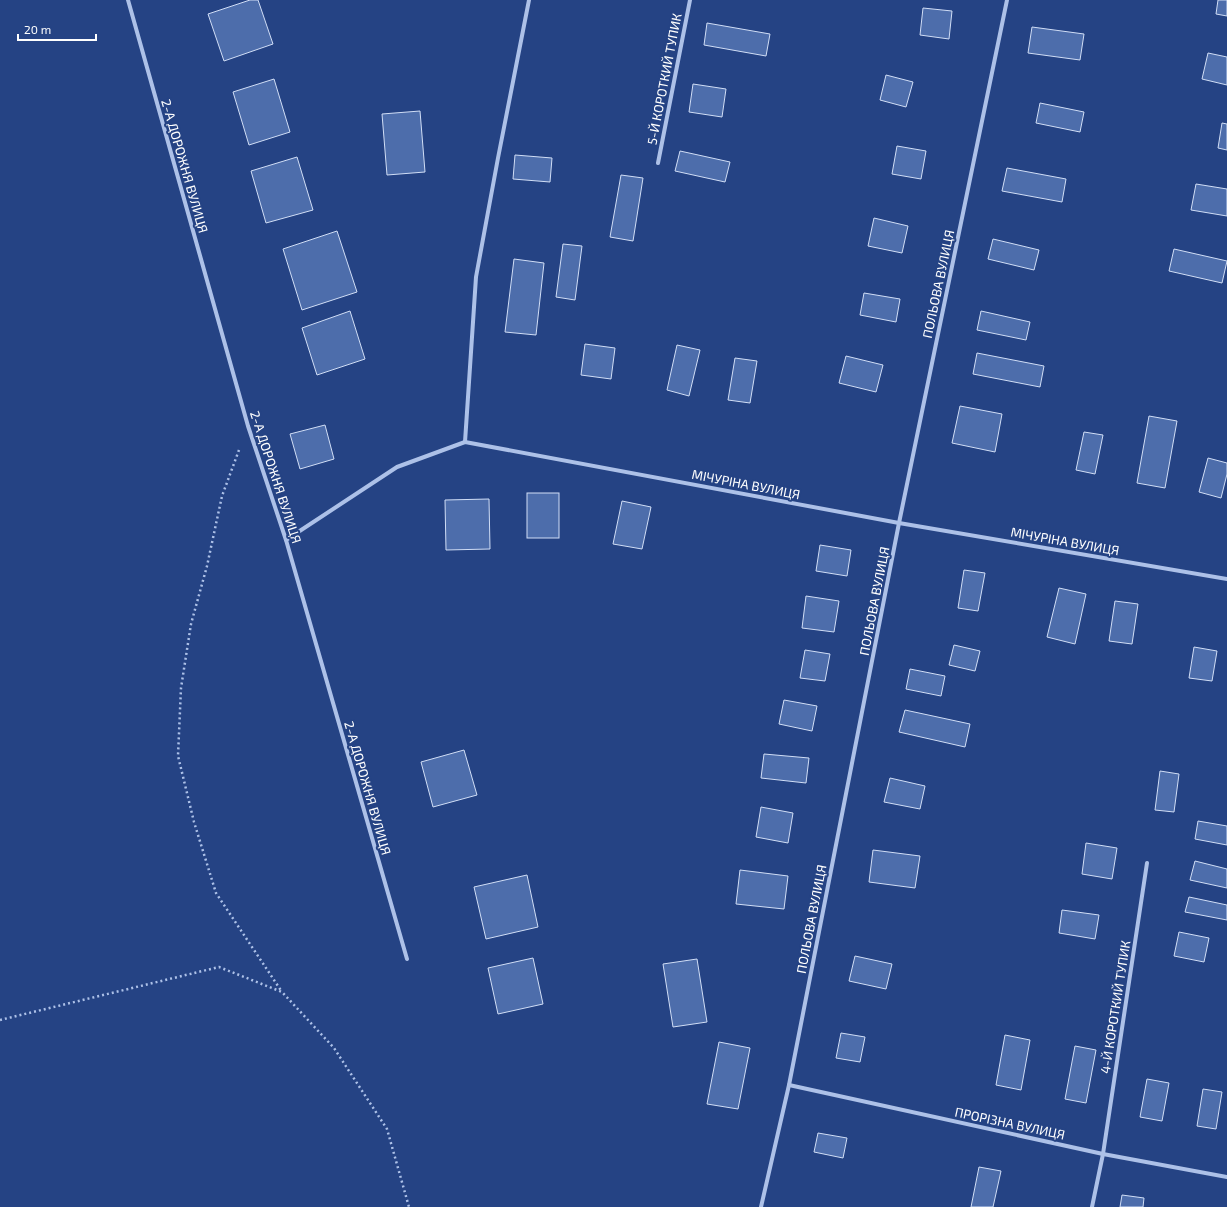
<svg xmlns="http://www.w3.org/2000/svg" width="1227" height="1207" font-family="'Exo 2',sans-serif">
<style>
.building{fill:#4d6dab;stroke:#d1def6}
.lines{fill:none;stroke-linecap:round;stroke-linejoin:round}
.path{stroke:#adc1e8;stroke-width:2.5;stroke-dasharray:2 3;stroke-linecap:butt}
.minor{stroke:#adc1e8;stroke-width:4}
.labels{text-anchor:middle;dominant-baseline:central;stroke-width:4;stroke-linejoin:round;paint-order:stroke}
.street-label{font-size:13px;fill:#fff;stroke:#254384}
</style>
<rect width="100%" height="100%" fill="#254384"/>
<g class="building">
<polygon points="250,0 258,0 273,44 224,61 208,14"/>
<polygon points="1218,0 1227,0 1227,16 1216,14"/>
<polygon points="923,8 952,11 949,39 920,35"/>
<polygon points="707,23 770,34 766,56 704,45"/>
<polygon points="1032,27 1084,34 1080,60 1028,53"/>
<polygon points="1208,53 1227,57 1227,85 1202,79"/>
<polygon points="886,75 913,82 906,107 880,100"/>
<polygon points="274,79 290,132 249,145 233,92"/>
<polygon points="693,84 726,89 722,117 689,112"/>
<polygon points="1040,103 1084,112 1080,132 1036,123"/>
<polygon points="420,111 425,172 387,175 382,114"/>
<polygon points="1222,123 1227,124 1227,150 1218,148"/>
<polygon points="897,146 926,151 921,179 892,174"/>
<polygon points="680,151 730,162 725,182 675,171"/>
<polygon points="515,155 552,158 550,182 513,179"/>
<polygon points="297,157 313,210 266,223 251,171"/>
<polygon points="1007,168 1066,179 1062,202 1002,191"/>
<polygon points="621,175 643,178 633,241 610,237"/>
<polygon points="1196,184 1227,189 1227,216 1191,210"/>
<polygon points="874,218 908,226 902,253 868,246"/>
<polygon points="337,231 357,292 302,310 283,249"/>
<polygon points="993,239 1039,250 1034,270 988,259"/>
<polygon points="563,244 582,246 575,300 556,297"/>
<polygon points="1174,249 1227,261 1222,283 1169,271"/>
<polygon points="514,259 544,263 536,335 505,332"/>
<polygon points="864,293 900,299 896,322 860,315"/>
<polygon points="350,311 365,359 317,375 302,328"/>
<polygon points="981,311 1030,322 1026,340 977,330"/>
<polygon points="585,344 615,348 611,379 581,375"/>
<polygon points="677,345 700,350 689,396 667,390"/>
<polygon points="977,353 1044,366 1040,387 973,374"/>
<polygon points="846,356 883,365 876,392 839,383"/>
<polygon points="735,358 757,361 750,403 728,400"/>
<polygon points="960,406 1002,414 995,452 952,443"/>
<polygon points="1149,416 1177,421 1165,488 1137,483"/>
<polygon points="325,425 334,459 300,469 290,434"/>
<polygon points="1084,432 1103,435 1095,474 1076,470"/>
<polygon points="1208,458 1227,463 1227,474 1221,498 1199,492"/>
<rect x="527" y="493" width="32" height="45"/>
<polygon points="489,499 490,549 446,550 445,500"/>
<polygon points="622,501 651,507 642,549 613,544"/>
<polygon points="820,545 851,550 847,576 816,571"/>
<polygon points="964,570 985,573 978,611 958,608"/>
<polygon points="1059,588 1086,594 1075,644 1047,637"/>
<polygon points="806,596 839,601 834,632 802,628"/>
<polygon points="1115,601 1138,604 1132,644 1109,641"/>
<polygon points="954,645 980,651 975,671 949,665"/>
<polygon points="1194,647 1217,651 1212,681 1189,678"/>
<polygon points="805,650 830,654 825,681 800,678"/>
<polygon points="910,669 945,676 941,696 906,689"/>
<polygon points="784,700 817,706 812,731 779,724"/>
<polygon points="905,710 970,724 965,747 899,732"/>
<polygon points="464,750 477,795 433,807 421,762"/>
<polygon points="764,754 809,758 806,783 761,778"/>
<polygon points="1160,771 1179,774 1174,812 1155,810"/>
<polygon points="890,778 925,786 920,809 884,802"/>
<polygon points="761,807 793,813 788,843 756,837"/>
<polygon points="1198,821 1227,826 1227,845 1195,839"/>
<polygon points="1086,843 1117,848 1112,879 1082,874"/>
<polygon points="873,850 920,856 915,888 869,882"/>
<polygon points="1195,861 1227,869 1227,888 1190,880"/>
<polygon points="740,870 788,876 784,909 736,904"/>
<polygon points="527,875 538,927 486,939 474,887"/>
<polygon points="1189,897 1227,905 1227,920 1185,912"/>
<polygon points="1062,910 1099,915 1095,939 1059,933"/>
<polygon points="1179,932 1209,938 1204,962 1174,956"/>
<polygon points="855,956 892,964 886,989 849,981"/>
<polygon points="533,958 543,1004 498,1014 488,968"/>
<polygon points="697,959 707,1022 673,1027 663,964"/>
<polygon points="841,1033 865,1037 860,1062 836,1058"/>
<polygon points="1005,1035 1030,1040 1021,1090 996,1085"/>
<polygon points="719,1042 750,1048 738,1109 707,1104"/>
<polygon points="1075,1046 1096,1050 1086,1103 1065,1099"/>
<polygon points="1147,1079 1169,1083 1162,1121 1140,1117"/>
<polygon points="1203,1089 1222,1092 1216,1129 1197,1126"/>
<polygon points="818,1133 847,1138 843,1158 814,1152"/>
<polygon points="979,1167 1001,1171 993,1207 971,1207"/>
<polygon points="1122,1195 1144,1198 1143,1207 1120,1207"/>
</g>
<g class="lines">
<g class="path">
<polyline points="239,450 222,496 207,566 191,624 181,688 178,756 194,822 216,893 282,992"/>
<polyline points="0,1020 219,967 282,992 334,1048 387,1129 409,1207"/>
</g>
<g class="minor">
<polyline points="128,0 248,426 286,540 407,959"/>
<polyline points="658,163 690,0"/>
<polyline points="465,442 476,277 498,158 529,0"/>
<polyline points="286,540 397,467 465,442 899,523 1227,579"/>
<polyline points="789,1085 1103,1154 1227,1177"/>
<polyline points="761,1207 789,1085 899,523 1007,0"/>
<polyline points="1092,1207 1103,1154 1147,863"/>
</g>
</g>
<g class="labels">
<g class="street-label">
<text transform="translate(664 79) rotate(-79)">5-Й КОРОТКИЙ ТУПИК</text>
<text transform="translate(185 166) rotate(74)">2-А ДОРОЖНЯ ВУЛИЦЯ</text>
<text transform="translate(938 284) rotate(-78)">ПОЛЬОВА ВУЛИЦЯ</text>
<text transform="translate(276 477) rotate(72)">2-А ДОРОЖНЯ ВУЛИЦЯ</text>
<text transform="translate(746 484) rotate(11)">МІЧУРІНА ВУЛИЦЯ</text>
<text transform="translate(1065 541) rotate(10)">МІЧУРІНА ВУЛИЦЯ</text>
<text transform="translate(874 601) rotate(-79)">ПОЛЬОВА ВУЛИЦЯ</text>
<text transform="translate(368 788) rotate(74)">2-А ДОРОЖНЯ ВУЛИЦЯ</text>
<text transform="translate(811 919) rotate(-79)">ПОЛЬОВА ВУЛИЦЯ</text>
<text transform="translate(1115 1007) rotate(-81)">4-Й КОРОТКИЙ ТУПИК</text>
<text transform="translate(1010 1123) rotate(12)">ПРОРІЗНА ВУЛИЦЯ</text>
</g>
</g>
<path d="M18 34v6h78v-6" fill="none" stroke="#ffffff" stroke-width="2"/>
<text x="24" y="34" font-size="12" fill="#ffffff" stroke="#254384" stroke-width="3" paint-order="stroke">20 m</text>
</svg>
